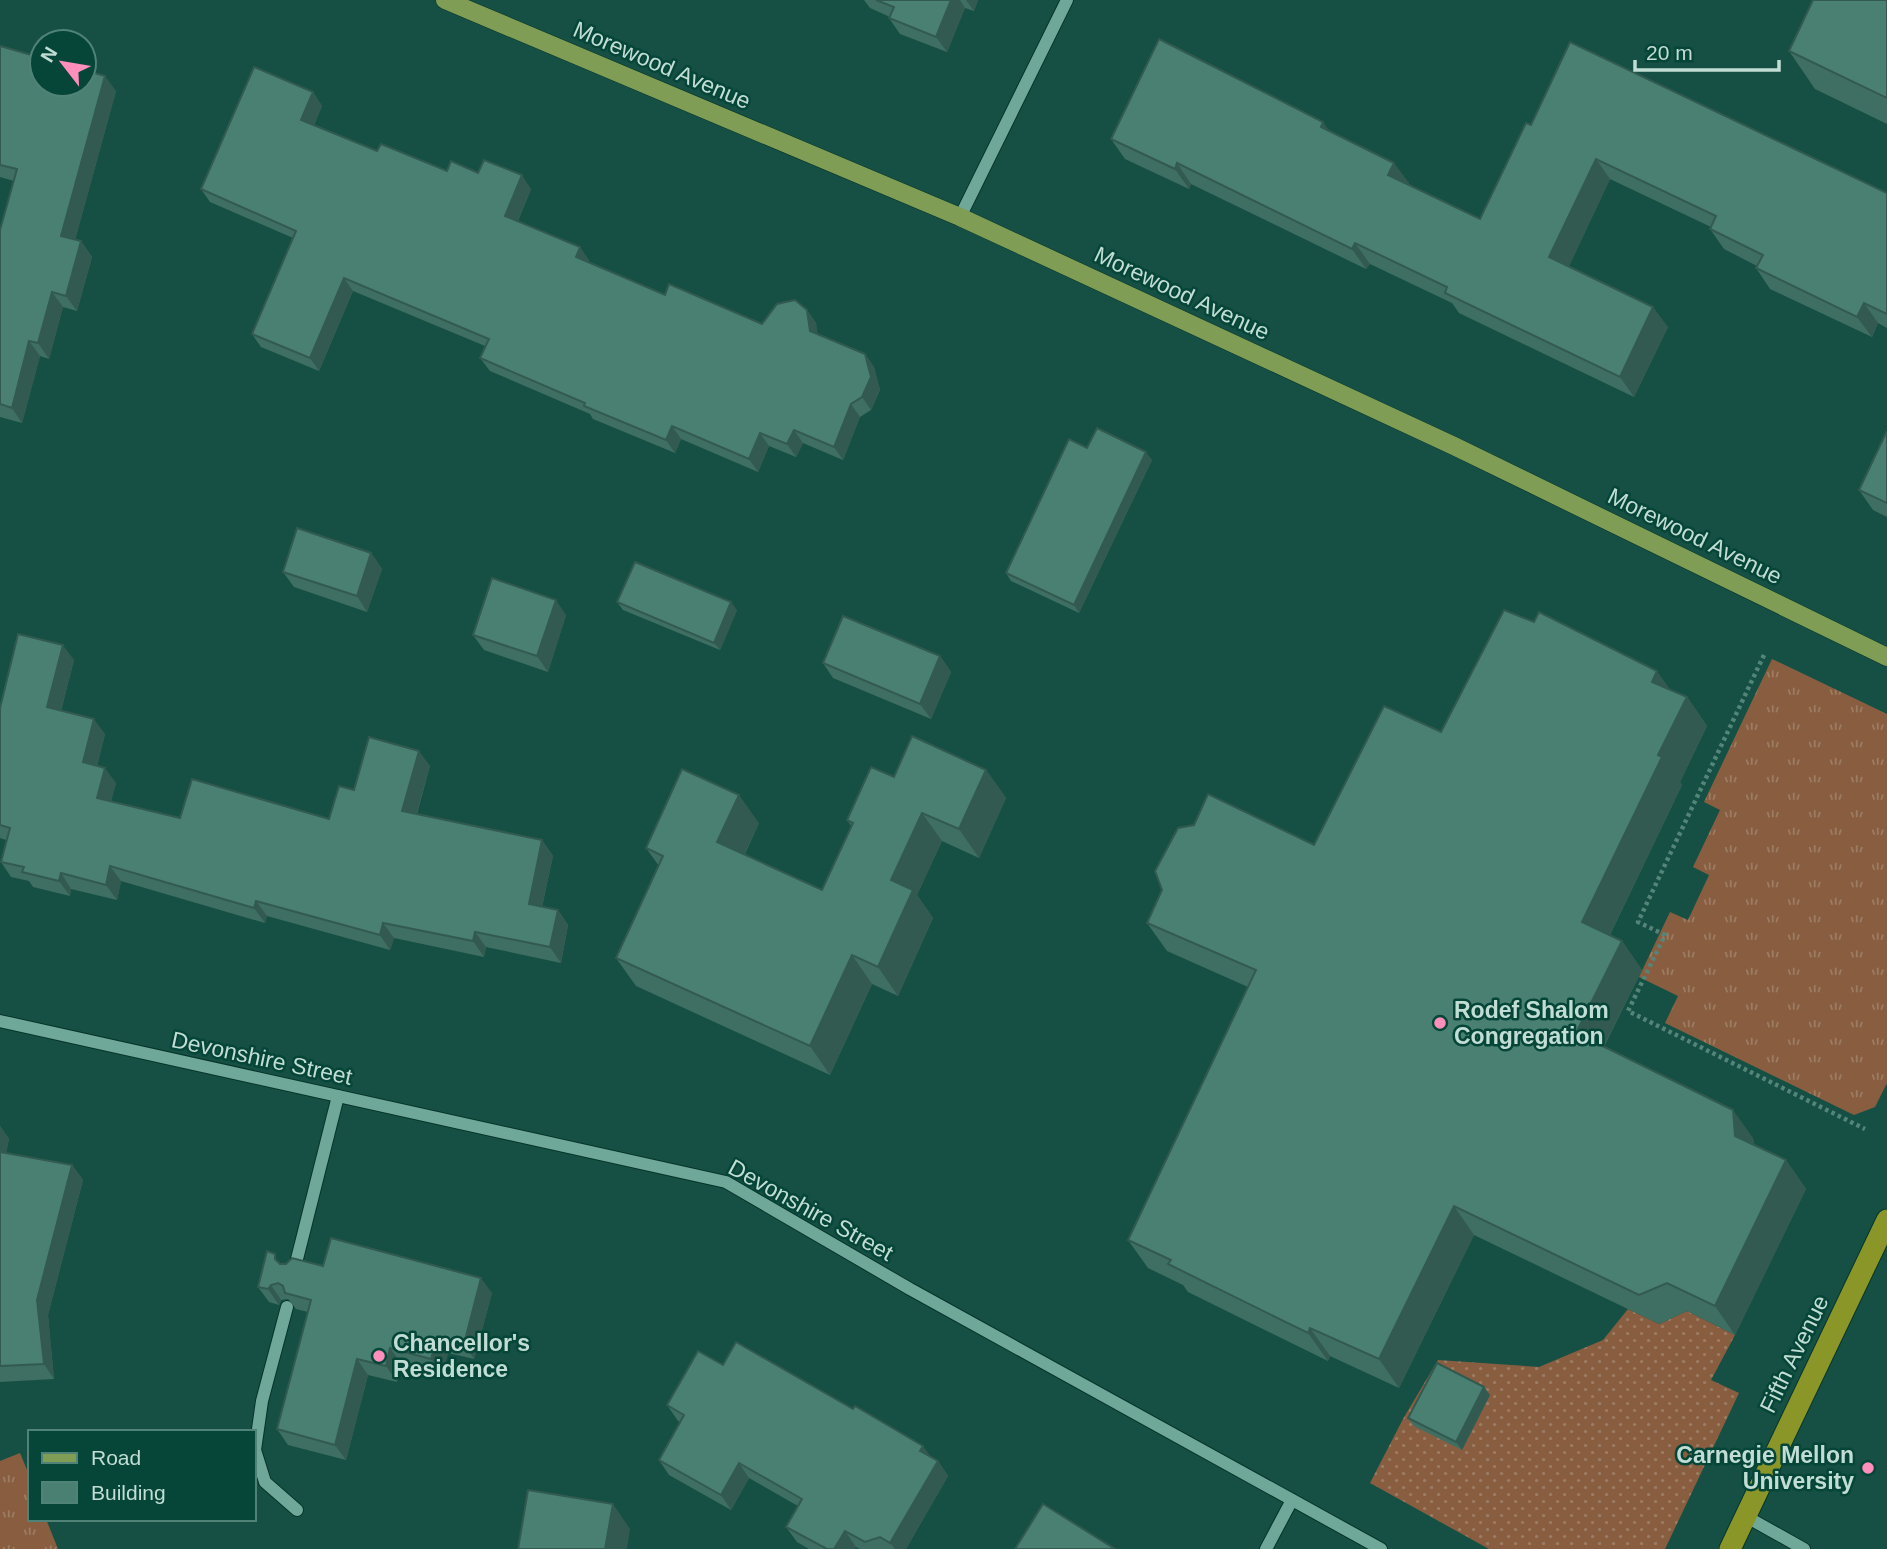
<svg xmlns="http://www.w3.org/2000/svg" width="1887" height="1549" font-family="Helvetica,sans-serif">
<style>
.grass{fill:url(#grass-tufts)}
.garden{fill:url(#garden-dots)}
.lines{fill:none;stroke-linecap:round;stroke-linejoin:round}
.minor-casing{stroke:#06342a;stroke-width:14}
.major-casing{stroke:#06342a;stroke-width:19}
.highway-casing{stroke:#06342a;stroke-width:23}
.path{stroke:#558479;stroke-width:4.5;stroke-dasharray:3.5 3.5;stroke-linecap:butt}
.minor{stroke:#6fa798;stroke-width:12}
.major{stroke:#809d55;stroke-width:18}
.highway{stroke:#8b9629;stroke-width:21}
.wall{fill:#3f6e62}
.shaded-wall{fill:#335a50}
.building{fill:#498072;stroke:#335a50;stroke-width:2}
.poi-dot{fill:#fe8ebb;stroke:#064639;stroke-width:2.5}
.labels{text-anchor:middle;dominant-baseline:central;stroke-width:5;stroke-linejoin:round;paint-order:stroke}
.street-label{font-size:23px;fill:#c1ddd4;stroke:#064639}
.poi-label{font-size:23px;font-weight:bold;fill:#c1ddd4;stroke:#064639;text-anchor:start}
</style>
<defs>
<pattern id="grass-tufts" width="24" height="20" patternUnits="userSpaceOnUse" patternTransform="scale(1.75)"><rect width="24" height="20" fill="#895e40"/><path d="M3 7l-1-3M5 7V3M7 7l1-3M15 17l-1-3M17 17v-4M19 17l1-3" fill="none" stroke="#9d7c64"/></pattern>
<pattern id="garden-dots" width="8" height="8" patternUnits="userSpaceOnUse" patternTransform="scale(1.75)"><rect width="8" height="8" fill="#895e40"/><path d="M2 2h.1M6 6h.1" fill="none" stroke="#9d7c64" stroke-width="1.8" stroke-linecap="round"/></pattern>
</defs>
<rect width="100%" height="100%" fill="#165044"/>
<g class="grass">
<polygon points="1772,659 1887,714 1887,1083 1875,1107 1854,1115 1665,1023 1678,996 1639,977 1670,912 1688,920 1709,875 1693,867 1720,810 1704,802"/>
<polygon points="20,1453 30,1477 30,1519 46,1519 58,1549 0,1549 0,1461"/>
</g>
<polygon class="garden" points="1628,1309 1659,1324 1687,1311 1735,1335 1711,1380 1739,1393 1665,1549 1489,1549 1370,1483 1403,1419 1438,1360 1539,1367 1603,1340"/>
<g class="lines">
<g class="minor-casing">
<g id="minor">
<polyline points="960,217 1067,0"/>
<polyline points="0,1021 726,1182 910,1289 1381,1549"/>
<polyline points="294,1271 338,1096"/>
<polyline points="287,1307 262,1401 255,1450 265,1482 297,1510"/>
<polyline points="1745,1516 1804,1549"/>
<polyline points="1266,1549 1292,1500"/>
</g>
</g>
<g class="major-casing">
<polyline id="major" points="445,0 960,217 1454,446 1887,657"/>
</g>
<g class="highway-casing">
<polyline id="highway" points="1730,1549 1887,1220"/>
</g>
<polyline class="path" points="1764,655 1638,922 1665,935 1628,1011 1865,1129"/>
<use href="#minor" class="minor"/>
<use href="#major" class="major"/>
<use href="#highway" class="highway"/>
</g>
<g class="wall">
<polygon points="864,0 978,0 974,11 965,8 947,52 900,34 889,18 890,17 870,8"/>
<polygon points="1887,0 1887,124 1815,89 1789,51"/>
<polygon points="0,46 116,91 75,240 81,241 92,257 77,311 63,307 49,359 40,356 22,423 0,417 0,230 14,181 0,177"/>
<polygon points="313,92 322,106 314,125 377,151 447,171 478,173 531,189 518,221 589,260 588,263 665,295 762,324 807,310 816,323 817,334 865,354 874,367 880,390 871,410 860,417 843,460 803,443 796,457 769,446 758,472 681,439 675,453 593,419 590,414 490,371 480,358 485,346 353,291 319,371 261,347 252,334 293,238 210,202 201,189"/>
<polygon points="1531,125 1887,193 1887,328 1878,323 1872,337 1770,289 1756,268 1757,266 1724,249 1710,229 1711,227 1610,179 1569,266 1668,327 1634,397 1459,313 1452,303 1370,264 1366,269 1191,184 1189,189 1125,159 1111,139 1329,131 1409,183 1408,184 1480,219"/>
<polygon points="1887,431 1887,517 1873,510 1859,490"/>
<polygon points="1087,448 1152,460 1079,613 1011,581 1006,573"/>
<polygon points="371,553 382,569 367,612 294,587 283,572"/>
<polygon points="617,602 737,610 720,650 623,610"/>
<polygon points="566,615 548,672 484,650 473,635"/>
<polygon points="940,656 951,672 931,719 833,678 823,663"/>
<polygon points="74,660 61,711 105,734 97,766 116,783 111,801 180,818 329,819 354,790 430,766 417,814 542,840 553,856 542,907 558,910 568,925 561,963 486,947 484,957 394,938 390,950 267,916 265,923 121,881 117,900 71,889 70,896 33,887 29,881 11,877 1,862 6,840 0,838 0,708"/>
<polygon points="1671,691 1687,697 1707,726 1680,782 1682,785 1610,935 1622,941 1642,970 1604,1047 1753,1138 1754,1145 1786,1160 1806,1189 1735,1335 1687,1311 1659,1324 1474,1235 1399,1388 1330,1356 1328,1361 1188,1292 1183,1285 1148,1268 1128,1240 1248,987 1167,951 1147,923 1314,845 1441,732"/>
<polygon points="986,770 1006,798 979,858 942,841 917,895 933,918 898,996 872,984 830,1075 636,986 616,958 659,866 646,848 759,823 745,854 822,890 852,827 847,820 894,777"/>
<polygon points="0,1126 9,1139 6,1153 72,1165 83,1180 48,1315 54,1379 0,1382"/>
<polygon points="282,1264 323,1266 492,1293 474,1359 448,1353 442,1374 401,1363 397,1382 368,1375 346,1460 288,1445 277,1429 308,1312 296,1309 288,1299 281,1300 279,1305 269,1302 258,1287"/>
<polygon points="723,1365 938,1461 948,1476 906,1549 860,1549 856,1547 854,1549 809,1549 797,1542 786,1527 798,1506 749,1478 731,1510 669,1475 659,1460 680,1422 678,1421 667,1405"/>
<polygon points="1490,1395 1462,1450 1414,1426 1408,1418"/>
</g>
<g class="shaded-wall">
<polygon points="951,0 960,0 965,8 947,52 936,37"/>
<polygon points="966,0 978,0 974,11"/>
<polygon points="105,76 116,91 72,251 61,236"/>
<polygon points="313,92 322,106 310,133 301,120"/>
<polygon points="1323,122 1337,142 1321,127"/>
<polygon points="1596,159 1610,179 1564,277 1549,257"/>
<polygon points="1177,163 1191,184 1189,189 1175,169"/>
<polygon points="1394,163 1409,183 1402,195 1388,175"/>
<polygon points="522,175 531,189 514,229 505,216"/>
<polygon points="81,241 92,257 77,311 66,296"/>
<polygon points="1355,243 1370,264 1366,269 1352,249"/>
<polygon points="580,247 589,260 585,270 576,257"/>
<polygon points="344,278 353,291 319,371 310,358"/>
<polygon points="52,292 63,307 49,359 38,343"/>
<polygon points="1864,303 1878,323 1872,337 1857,317"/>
<polygon points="1653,307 1668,327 1634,397 1620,377"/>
<polygon points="807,310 816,323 819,344 810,331"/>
<polygon points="29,341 40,356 22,423 12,408"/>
<polygon points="865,354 874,367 880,390 871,410 862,397"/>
<polygon points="851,404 860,417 843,460 834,447"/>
<polygon points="672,426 681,439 675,453 666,440"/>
<polygon points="794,430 803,443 796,457 787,444"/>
<polygon points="760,433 769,446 758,472 749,459"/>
<polygon points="1146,452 1152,460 1079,613 1074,605"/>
<polygon points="371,553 382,569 367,612 357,596"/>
<polygon points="556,600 566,615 548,672 537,656"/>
<polygon points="731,602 737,610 720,650 714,643"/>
<polygon points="63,645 74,660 58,723 47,707"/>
<polygon points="940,656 951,672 931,719 920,704"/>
<polygon points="1657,671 1677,699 1652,682"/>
<polygon points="1687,697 1707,726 1680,782 1682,785 1602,951 1582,922 1658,755"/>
<polygon points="94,719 105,734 94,778 83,762"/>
<polygon points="419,751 430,766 413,826 402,811"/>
<polygon points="105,768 116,783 108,813 97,798"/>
<polygon points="986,770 1006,798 979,858 959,829"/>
<polygon points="739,795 759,823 737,870 717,842"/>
<polygon points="922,813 942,841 917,895 933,918 898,996 878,967 891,880"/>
<polygon points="542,840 553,856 539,919 529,904"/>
<polygon points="110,866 121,881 117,900 106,885"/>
<polygon points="61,873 71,889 70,896 59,881"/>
<polygon points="256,901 267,916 265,923 254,908"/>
<polygon points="558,910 568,925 561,963 550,947"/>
<polygon points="383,923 394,938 390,950 380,935"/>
<polygon points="475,932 486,947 484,957 473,941"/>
<polygon points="1622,941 1642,970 1596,1062 1576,1033"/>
<polygon points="852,955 872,984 830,1075 810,1046"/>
<polygon points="1733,1110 1753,1138 1755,1165 1735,1136"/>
<polygon points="0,1126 9,1139 3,1166 0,1162"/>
<polygon points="1786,1160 1806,1189 1735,1335 1715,1306"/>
<polygon points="72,1165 83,1180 48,1315 54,1379 44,1364 37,1300"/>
<polygon points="1454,1206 1474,1235 1399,1388 1379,1359"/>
<polygon points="481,1278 492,1293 474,1359 464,1344"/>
<polygon points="271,1285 281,1300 279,1305 268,1289"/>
<polygon points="1310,1328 1330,1356 1328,1361 1308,1333"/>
<polygon points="437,1337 448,1353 442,1374 431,1359"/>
<polygon points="390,1348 401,1363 397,1382 386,1366"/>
<polygon points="357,1359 368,1375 346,1460 335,1445"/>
<polygon points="1484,1387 1490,1395 1462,1450 1456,1442"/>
<polygon points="923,1446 934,1461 920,1451"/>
<polygon points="938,1461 948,1476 906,1549 895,1549 890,1543"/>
<polygon points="739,1463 749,1478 731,1510 721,1495"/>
<polygon points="613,1504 630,1529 627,1549 605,1549"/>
<polygon points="845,1531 856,1547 854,1549 834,1549"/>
</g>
<g class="building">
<polygon points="876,0 951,0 936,37 889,18 894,7"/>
<polygon points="1813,0 1887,0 1887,98 1789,51"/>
<polygon points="1159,39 1323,122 1321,127 1394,163 1388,175 1480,219 1526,123 1531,125 1570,42 1887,193 1887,314 1864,303 1857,317 1756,268 1763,255 1710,229 1716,216 1596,159 1549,257 1653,307 1620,377 1445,293 1447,287 1355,243 1352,249 1177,163 1175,169 1111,139"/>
<polygon points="0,46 42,58 42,84 84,84 84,70 105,76 61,236 81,241 66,296 52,292 38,343 29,341 12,408 0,404 0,230 17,169 0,165"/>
<polygon points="254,67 313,92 301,120 377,151 381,144 447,171 451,161 478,173 484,160 522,175 505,216 580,247 576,257 665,295 669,284 762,324 777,304 795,300 807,310 810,331 865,354 871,377 862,397 851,404 834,447 794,430 787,444 760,433 749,459 672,426 666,440 584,406 585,403 480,358 489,339 344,278 310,358 252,334 296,231 201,189"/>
<polygon points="1097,428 1146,452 1074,605 1006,573 1069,439 1087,448"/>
<polygon points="1887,431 1887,503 1859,490"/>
<polygon points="297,528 371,553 357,596 283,572"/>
<polygon points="635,562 731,602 714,643 617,602"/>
<polygon points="492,578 556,600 537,656 473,635"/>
<polygon points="1504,610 1534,622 1539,612 1657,671 1652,682 1687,697 1658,755 1662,757 1582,922 1622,941 1576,1033 1733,1110 1735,1136 1786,1160 1715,1306 1667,1283 1639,1295 1454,1206 1379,1359 1310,1328 1308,1333 1168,1264 1171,1260 1128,1240 1256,970 1147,923 1162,890 1155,871 1178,828 1194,825 1208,794 1314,845 1384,706 1441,732"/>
<polygon points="843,616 940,656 920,704 823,663"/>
<polygon points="18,634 63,645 47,707 94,719 83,762 105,768 97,798 180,818 192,779 329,819 339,786 354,790 369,737 419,751 402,811 542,840 529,904 558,910 550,947 475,932 473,941 383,923 380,935 256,901 254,908 110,866 106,885 61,873 59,881 22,872 24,867 1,862 10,828 0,825 0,708"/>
<polygon points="912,736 986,770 959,829 922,813 891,880 913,890 878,967 852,955 810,1046 616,958 663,856 646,848 682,769 739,795 717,842 822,890 853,823 847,820 871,767 894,777"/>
<polygon points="0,1152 72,1165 37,1300 44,1364 0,1366"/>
<polygon points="331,1238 481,1278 464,1344 437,1337 431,1359 390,1348 386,1366 357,1359 335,1445 277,1429 311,1300 285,1293 283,1286 278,1283 271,1285 268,1289 258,1287 267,1251 275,1254 275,1259 280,1264 286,1264 292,1258 323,1266"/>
<polygon points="736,1342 853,1409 855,1406 923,1446 920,1451 938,1461 890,1543 880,1537 865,1542 845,1531 834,1549 827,1549 786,1527 802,1499 739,1463 721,1495 659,1460 684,1415 667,1405 698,1351 723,1365"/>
<polygon points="1437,1363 1484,1387 1456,1442 1408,1418"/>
<polygon points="528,1490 613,1504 605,1549 518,1549"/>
<polygon points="1043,1504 1115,1549 1015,1549"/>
</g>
<g class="poi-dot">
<circle cx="1440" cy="1023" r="7"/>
<circle cx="379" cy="1356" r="7"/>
<circle cx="1868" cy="1468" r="7"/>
</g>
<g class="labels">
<g class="street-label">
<text transform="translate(662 65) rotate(23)">Morewood Avenue</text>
<text transform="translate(1182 293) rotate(25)">Morewood Avenue</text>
<text transform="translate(1695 536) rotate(26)">Morewood Avenue</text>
<text transform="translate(262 1058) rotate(12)">Devonshire Street</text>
<text transform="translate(811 1210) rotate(29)">Devonshire Street</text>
<text transform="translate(1794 1354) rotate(-64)">Fifth Avenue</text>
</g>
<g class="poi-label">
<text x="1454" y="1010">Rodef Shalom<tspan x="1454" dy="26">Congregation</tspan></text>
<text x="393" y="1343">Chancellor's<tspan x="393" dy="26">Residence</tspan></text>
<text x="1854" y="1455" text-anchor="end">Carnegie Mellon<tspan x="1854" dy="26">University</tspan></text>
</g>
</g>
<rect x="28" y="1430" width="228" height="91" fill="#064639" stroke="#518277" stroke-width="2"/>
<rect x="42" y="1453" width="35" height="10" fill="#809d55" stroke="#518277" stroke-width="2"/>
<text x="91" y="1465" font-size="21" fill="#c1ddd4">Road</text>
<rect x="42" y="1482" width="35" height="21" fill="#498072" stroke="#518277" stroke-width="2"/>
<text x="91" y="1500" font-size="21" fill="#c1ddd4">Building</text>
<g transform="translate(63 63) rotate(301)"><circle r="33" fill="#064639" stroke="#518277" stroke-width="2"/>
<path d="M0-5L12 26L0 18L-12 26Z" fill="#fe8ebb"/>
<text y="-10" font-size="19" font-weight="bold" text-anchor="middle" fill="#c1ddd4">N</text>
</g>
<path d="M1635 60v10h144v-10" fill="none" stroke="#c1ddd4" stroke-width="3.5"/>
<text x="1646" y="60" font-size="21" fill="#c1ddd4" stroke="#064639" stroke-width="5" paint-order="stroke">20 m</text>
</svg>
